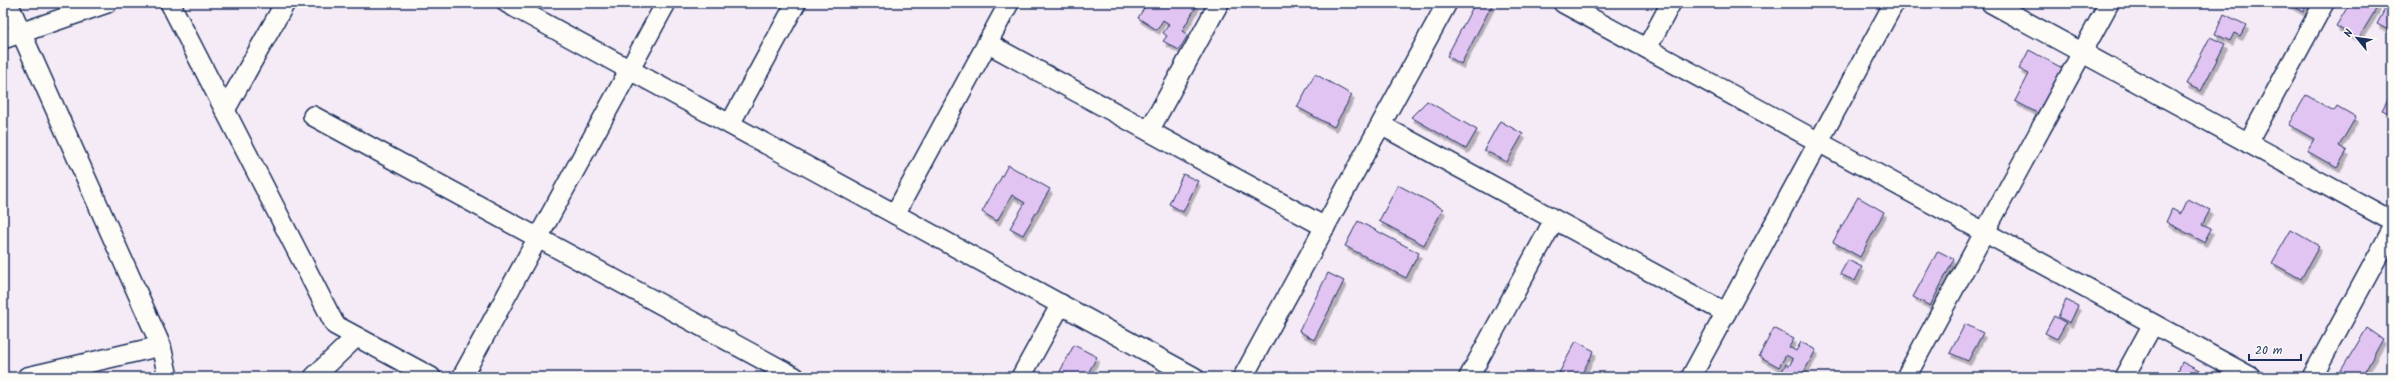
<svg xmlns="http://www.w3.org/2000/svg" width="2395" height="380" font-family="Kalam,sans-serif">
<style>
.building{fill:#e1c4f2;stroke:#1b2f5e;filter:url(#shadow)}
.lines{fill:none;stroke-linecap:round;stroke-linejoin:round}
.minor-casing{stroke:#1b2f5e;stroke-width:22}
.minor{stroke:#fdfcf7;stroke-width:19}
</style>
<defs>
<filter id="shadow"><feDropShadow dx="2.5" dy="4.5" stdDeviation="0" flood-color="#0004"/></filter>
</defs>
<rect width="100%" height="100%" fill="#f5ebf6"/>
<filter id="ink" filterUnits="userSpaceOnUse"><feTurbulence type="fractalNoise" baseFrequency=".025" numOctaves="2"/><feDisplacementMap in="SourceGraphic" scale="8" xChannelSelector="R" yChannelSelector="G"/><feConvolveMatrix kernelMatrix="1 2 1 2 8 2 1 2 1" color-interpolation-filters="sRGB"/></filter>
<g filter="url(#ink)">
<g class="building">
<polygon points="1147,3 1194,3 1197,5 1182,31 1188,35 1179,50 1163,41 1167,36 1163,33 1169,24 1163,20 1157,30 1138,18"/>
<polygon points="1475,3 1493,3 1461,64 1447,56"/>
<polygon points="2287,3 2307,3 2303,12"/>
<polygon points="2350,3 2373,3 2378,6 2358,39 2336,26"/>
<polygon points="2385,9 2392,13 2392,32 2377,24"/>
<polygon points="2224,14 2246,25 2240,36 2234,33 2230,41 2215,34"/>
<polygon points="2210,37 2225,44 2201,91 2186,84"/>
<polygon points="2029,50 2064,69 2039,114 2015,101 2029,74 2019,69"/>
<polygon points="1315,74 1352,95 1334,127 1297,107"/>
<polygon points="2392,92 2392,115 2382,110"/>
<polygon points="2306,95 2334,111 2337,106 2356,117 2339,146 2347,151 2337,168 2307,151 2314,139 2289,125"/>
<polygon points="1427,101 1477,130 1466,149 1411,117"/>
<polygon points="1500,121 1523,134 1507,162 1484,150"/>
<polygon points="1008,165 1050,189 1023,235 1010,228 1025,203 1012,195 997,221 982,212"/>
<polygon points="1183,174 1198,181 1183,212 1169,204"/>
<polygon points="1398,185 1443,209 1424,245 1379,221"/>
<polygon points="1858,197 1884,212 1860,257 1833,242"/>
<polygon points="2188,199 2210,210 2202,225 2211,229 2204,242 2166,222 2172,209 2181,214"/>
<polygon points="1358,221 1419,253 1406,278 1345,246"/>
<polygon points="2291,230 2319,246 2301,279 2272,263"/>
<polygon points="1938,251 1954,259 1930,306 1913,297"/>
<polygon points="1848,260 1862,267 1855,281 1840,274"/>
<polygon points="1328,273 1344,281 1314,340 1299,331"/>
<polygon points="2066,300 2078,306 2070,323 2058,317"/>
<polygon points="2054,316 2066,323 2057,339 2045,333"/>
<polygon points="1965,324 1983,333 1968,361 1950,353"/>
<polygon points="1774,328 1794,339 1789,347 1796,351 1801,342 1816,350 1801,377 1784,377 1780,375 1786,364 1789,366 1793,359 1786,355 1779,367 1759,356"/>
<polygon points="2367,328 2383,339 2362,377 2337,377"/>
<polygon points="1576,341 1594,351 1580,377 1567,377 1559,373"/>
<polygon points="1074,345 1097,357 1086,377 1057,377"/>
<polygon points="2182,362 2203,373 2201,377 2185,377 2177,373"/>
</g>
<g class="lines">
<g class="minor-casing">
<g id="minor">
<polyline points="8,3 161,346 168,377"/>
<polyline points="170,3 335,325 431,377"/>
<polyline points="507,3 1194,377"/>
<polyline points="1563,3 2251,377"/>
<polyline points="1991,3 2392,221"/>
<polyline points="3,39 107,3"/>
<polyline points="987,43 1325,227"/>
<polyline points="1647,48 1671,3"/>
<polyline points="225,110 285,3"/>
<polyline points="313,116 795,377"/>
<polyline points="730,124 796,3"/>
<polyline points="1381,125 1726,313"/>
<polyline points="1149,131 1219,3"/>
<polyline points="2248,143 2324,3"/>
<polyline points="895,214 1009,3"/>
<polyline points="27,377 161,346"/>
<polyline points="314,377 356,337"/>
<polyline points="462,377 666,3"/>
<polyline points="1021,377 1061,304"/>
<polyline points="1243,377 1447,3"/>
<polyline points="1469,377 1554,220"/>
<polyline points="1691,377 1894,3"/>
<polyline points="1906,377 2109,3"/>
<polyline points="2124,377 2153,324"/>
<polyline points="2312,377 2392,230"/>
</g>
</g>
<use href="#minor" class="minor"/>
</g>
</g>
<rect width="2395" height="380" fill="none" stroke="#fdfcf7" stroke-width="16"/>
<rect x="8" y="8" width="2379" height="364" fill="none" stroke="#1b2f5e" stroke-width="1.5" filter="url(#ink)"/>
<g transform="translate(2357 38) rotate(299)" stroke="#fdfcf7" stroke-width="3" paint-order="stroke">
<path d="M0-3L7 15L0 10L-7 15Z" fill="#1b2f5e"/>
<text y="-6" font-size="11" font-weight="bold" text-anchor="middle" fill="#1b2f5e">N</text>
</g>
<path d="M2249 354v6h52v-6" fill="none" stroke="#1b2f5e" stroke-width="2"/>
<text x="2255" y="354" font-size="12" fill="#1b2f5e" stroke="#fdfcf7" stroke-width="3" paint-order="stroke">20 m</text>
</svg>
